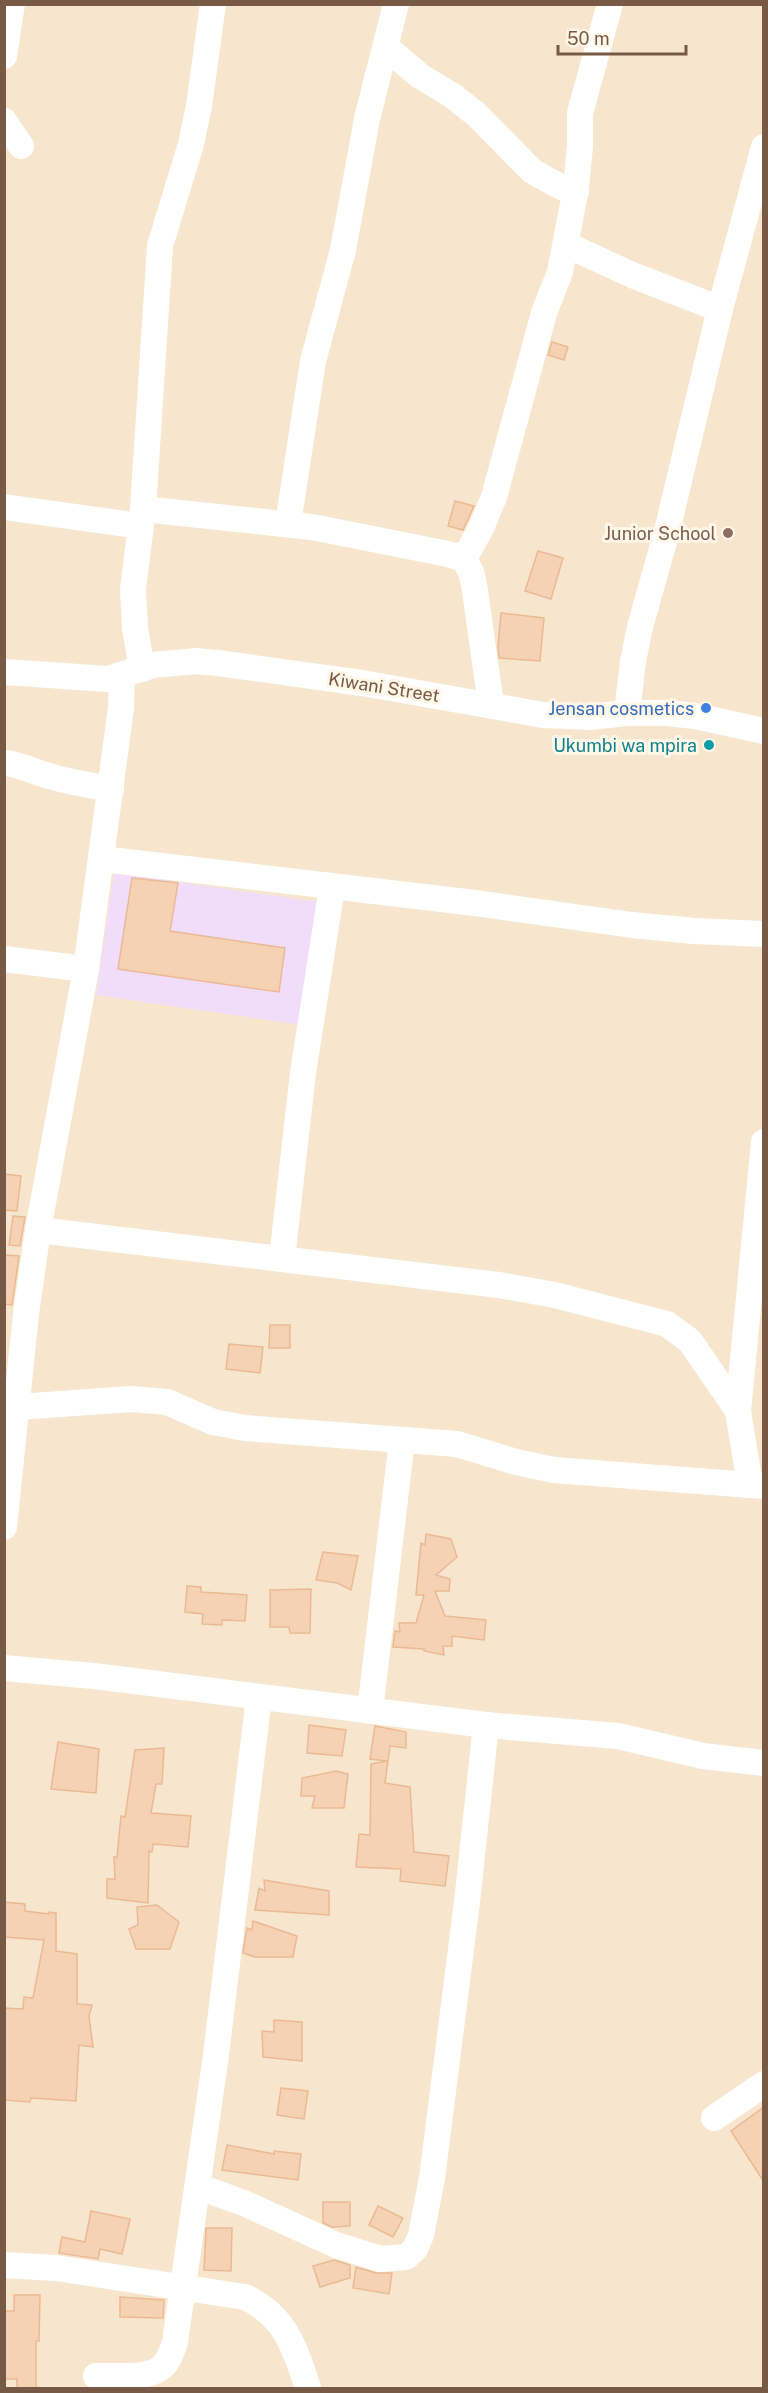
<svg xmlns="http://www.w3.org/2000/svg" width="768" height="2393" font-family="'Public Sans',sans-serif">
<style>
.residential{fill:#f7e6cd}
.education{fill:#f1dcfa}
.building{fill:#f6d2b5;stroke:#eab993;stroke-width:1.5}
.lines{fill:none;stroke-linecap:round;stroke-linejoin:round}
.minor{stroke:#fff;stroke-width:26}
.education-dot{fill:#8d6e63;stroke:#fff7e8;stroke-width:2}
.shop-dot{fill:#3f7fe0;stroke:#fff7e8;stroke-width:2}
.culture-dot{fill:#0f9aa8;stroke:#fff7e8;stroke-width:2}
.labels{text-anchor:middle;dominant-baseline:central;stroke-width:6;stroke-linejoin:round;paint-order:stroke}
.education-label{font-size:18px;fill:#785e54;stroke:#fff7e8;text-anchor:end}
.street-label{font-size:18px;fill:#775945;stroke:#fff7e8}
.shop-label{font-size:18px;fill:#366cbe;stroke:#fff7e8;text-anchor:end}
.culture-label{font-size:18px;fill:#0d838f;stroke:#fff7e8;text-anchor:end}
</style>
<rect width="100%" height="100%" fill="#fef4df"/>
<rect class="residential" x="5" y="5" width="758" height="2383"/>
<polygon class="education" points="114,873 320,902 303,1025 96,995"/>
<g class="building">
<polygon points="552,342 568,347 564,360 548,355"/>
<polygon points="455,501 474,506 463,530 448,526"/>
<polygon points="538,551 563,558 551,599 525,591"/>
<polygon points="501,613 544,618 540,661 499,658 498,647"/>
<polygon points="132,878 178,883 170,931 285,948 279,992 118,969"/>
<polygon points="4,1174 21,1176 17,1211 4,1210"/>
<polygon points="13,1216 25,1217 20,1246 9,1245"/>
<polygon points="4,1255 19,1256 12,1305 4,1304"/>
<polygon points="270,1325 290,1325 290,1348 269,1348"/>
<polygon points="229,1344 263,1347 260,1373 226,1369"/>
<polygon points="426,1534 451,1539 457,1557 436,1575 450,1579 449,1591 435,1591 445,1616 486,1620 484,1640 452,1636 452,1646 443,1646 444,1655 424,1651 424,1649 393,1647 395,1631 400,1632 399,1623 416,1623 424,1595 416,1595 421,1543 425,1545"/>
<polygon points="323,1552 358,1556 351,1590 337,1583 316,1580"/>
<polygon points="187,1586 201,1587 201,1592 247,1595 245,1621 222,1620 222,1625 202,1624 203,1614 185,1612"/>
<polygon points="311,1589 310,1633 290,1633 289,1627 270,1627 270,1590"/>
<polygon points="309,1725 346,1730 342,1756 307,1753"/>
<polygon points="375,1726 406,1732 406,1748 390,1746 385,1783 410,1787 414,1852 449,1856 445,1886 400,1881 401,1869 356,1867 359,1834 370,1835 371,1764 387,1761 370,1759"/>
<polygon points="58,1742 99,1749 96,1793 51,1789"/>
<polygon points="164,1748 162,1784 156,1784 151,1813 191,1816 188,1847 153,1844 152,1852 149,1851 148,1903 107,1898 107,1879 115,1879 114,1857 117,1857 121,1816 125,1817 135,1750"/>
<polygon points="336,1771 348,1774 344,1808 312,1808 315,1796 301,1796 302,1778"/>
<polygon points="264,1880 329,1891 329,1915 255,1910 259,1888 265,1891"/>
<polygon points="4,1902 25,1904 25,1911 49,1914 49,1912 56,1913 56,1951 77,1954 77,2004 92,2005 89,2016 93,2047 79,2045 76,2101 31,2098 30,2102 4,2100 4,2008 23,2009 24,1997 33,1998 44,1940 4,1937"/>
<polygon points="157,1905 179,1922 170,1949 136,1949 129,1929 138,1925 137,1907"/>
<polygon points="253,1921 297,1936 293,1957 255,1957 243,1953 247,1928 252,1930"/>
<polygon points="274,2020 302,2022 302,2061 263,2057 262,2031 274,2032"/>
<polygon points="281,2088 308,2091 304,2119 277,2115"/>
<polygon points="764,2107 764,2182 731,2131"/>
<polygon points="227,2145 274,2154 274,2151 301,2154 298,2180 222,2170"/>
<polygon points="323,2202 350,2202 350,2226 332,2227 323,2223"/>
<polygon points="378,2206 403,2218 393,2237 369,2225"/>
<polygon points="91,2211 130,2219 122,2254 100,2249 98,2259 59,2253 62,2237 85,2242"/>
<polygon points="206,2228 232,2228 231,2271 204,2270"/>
<polygon points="334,2260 350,2265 350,2278 320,2287 313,2266"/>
<polygon points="356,2267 376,2273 392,2273 389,2294 353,2288"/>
<polygon points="14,2295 40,2295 39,2341 36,2341 36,2388 17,2388 17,2379 5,2379 4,2311 14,2311"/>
<polygon points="120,2297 164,2300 163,2318 120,2317"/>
</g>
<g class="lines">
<g class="minor">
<polyline points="386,47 420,76 453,96 477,115 532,171 559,186 576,192"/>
<polyline points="4,56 12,4"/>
<polyline points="4,121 21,146"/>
<polyline points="567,245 632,275 720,309"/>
<polyline points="4,507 140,526"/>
<polyline points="143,509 312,527 448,554 464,559 471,572 474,584 491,705"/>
<polyline points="288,524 313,361 343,250 367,119 396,4"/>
<polyline points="464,559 481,528 494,497 544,313 560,272 576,188 580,146 580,113 610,4"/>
<polyline points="142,669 135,628 133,589 143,509 160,246 191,144 199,106 213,4"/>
<polyline points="4,672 108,679 153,665 196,661 218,663 362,683 543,715 589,717 627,713 668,713 695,716 764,731"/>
<polyline points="627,713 633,661 640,627 667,531 720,309 764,147"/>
<path d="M4 763C20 764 31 771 46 775 67 782 89 785 111 789"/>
<polyline points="102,859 475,903 632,925 694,931 764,934"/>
<polyline points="4,959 86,969"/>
<polyline points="38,1230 499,1285 555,1295 667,1324 690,1341 738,1411"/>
<polyline points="282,1258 303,1073 332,887"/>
<polyline points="18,1407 131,1399 167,1402 213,1422 245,1428 457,1444 516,1462 554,1470 764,1486"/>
<polyline points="750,1485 738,1411 764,1142"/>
<polyline points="4,1527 26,1314 38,1230 86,969 121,708 122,675"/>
<polyline points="4,1668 94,1676 486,1725 618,1736 703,1756 764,1763"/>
<polyline points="370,1711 402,1440"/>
<polyline points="714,2118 764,2084"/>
<polyline points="197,2186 246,2204 336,2245 380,2259 406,2257 415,2249 421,2235 432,2178 467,1902 486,1725"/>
<path d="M4 2265 56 2268 245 2297C286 2316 295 2349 308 2388"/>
<path d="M96 2376C115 2375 146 2380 162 2367 169 2361 172 2351 175 2342L216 2055 259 1697"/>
</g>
</g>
<circle class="education-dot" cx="728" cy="533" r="6"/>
<circle class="shop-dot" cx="706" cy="708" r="6"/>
<circle class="culture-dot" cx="709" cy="745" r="6"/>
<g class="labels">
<g class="education-label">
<text x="716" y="533">Junior School</text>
</g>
<g class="street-label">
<text transform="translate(384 687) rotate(9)">Kiwani Street</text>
</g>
<g class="shop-label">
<text x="694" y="708">Jensan cosmetics</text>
</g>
<g class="culture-label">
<text x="697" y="745">Ukumbi wa mpira</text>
</g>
</g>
<rect width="768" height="2393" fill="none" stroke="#775945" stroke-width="12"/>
<path d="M558 45v9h128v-9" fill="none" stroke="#775945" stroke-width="3"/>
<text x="567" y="45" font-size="18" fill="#775945" stroke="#fff7e8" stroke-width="4.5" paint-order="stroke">50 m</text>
</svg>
